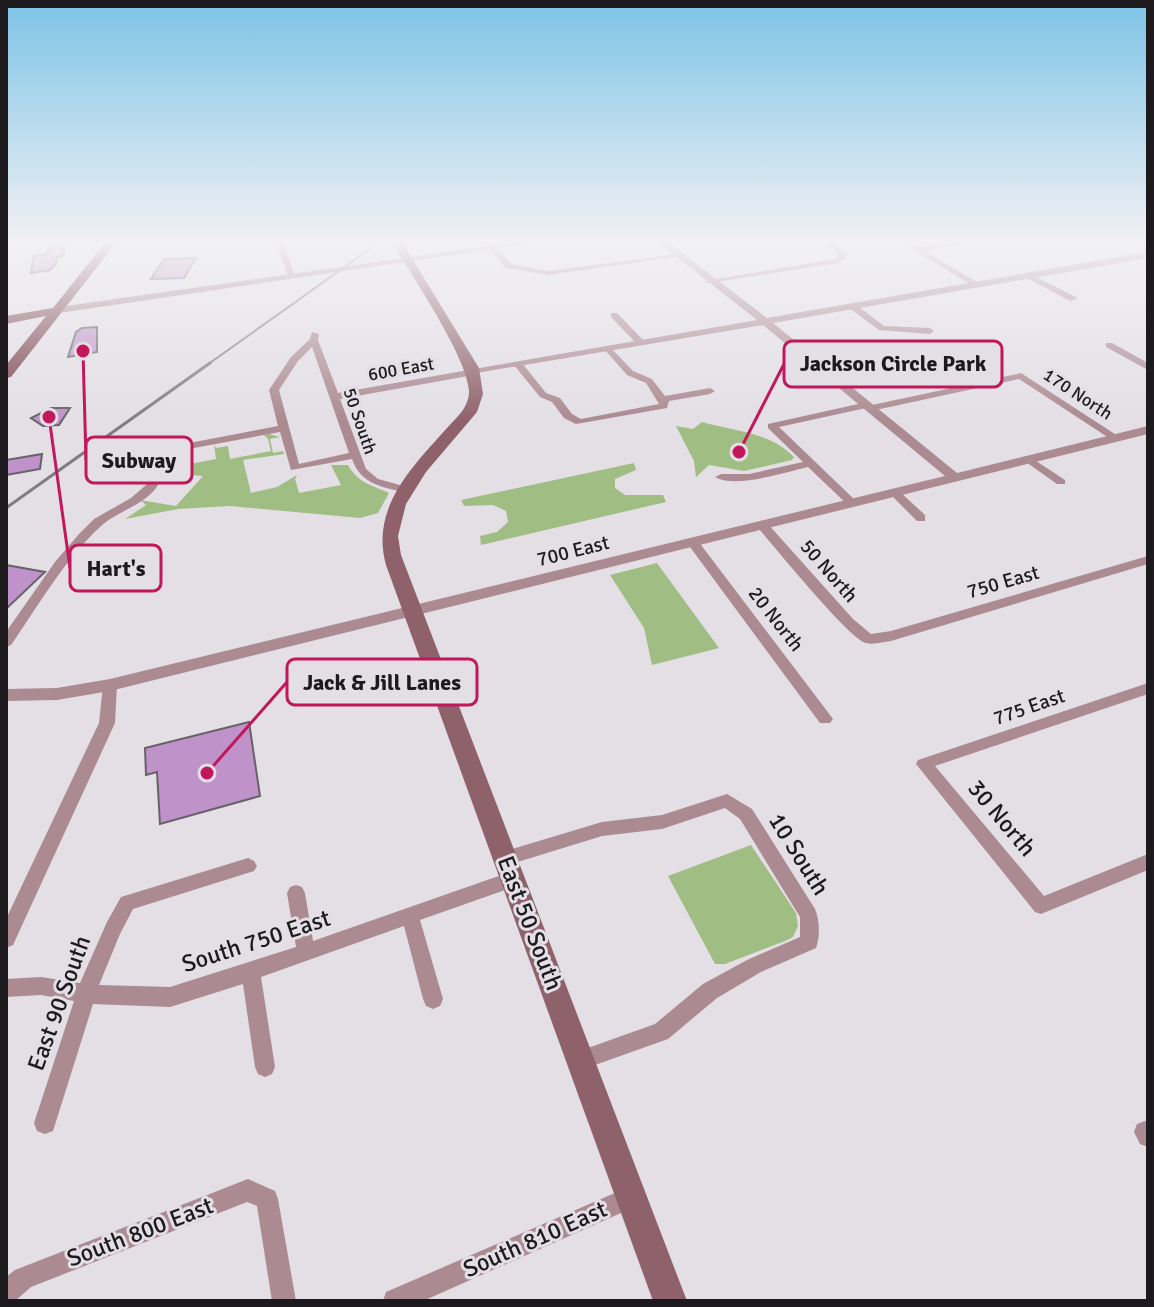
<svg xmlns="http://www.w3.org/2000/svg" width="1154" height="1307" font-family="Signika,sans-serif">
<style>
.green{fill:#a0bd84}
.building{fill:#bf93ca;stroke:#666267;stroke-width:2}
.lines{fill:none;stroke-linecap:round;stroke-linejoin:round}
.minor{fill:#ab8a91;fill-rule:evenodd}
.tertiary{fill:#ab8a91;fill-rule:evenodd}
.secondary{fill:#8f616b;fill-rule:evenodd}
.primary{fill:#7a4350;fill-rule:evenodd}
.rail-far1{stroke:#807d81;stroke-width:2}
.rail{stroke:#807d81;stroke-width:3}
.labels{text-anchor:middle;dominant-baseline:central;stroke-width:6;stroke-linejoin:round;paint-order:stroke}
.far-street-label{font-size:18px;fill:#1c1a1c;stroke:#e3dfe5}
.street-label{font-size:20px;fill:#1c1a1c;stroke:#e3dfe5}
.near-street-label{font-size:24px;fill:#1c1a1c;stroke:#e3dfe5}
.leader{fill:none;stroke:#c2185b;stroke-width:3}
.callout-dot{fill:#c2185b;stroke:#e3dfe5;stroke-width:3}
.callout{fill:#e3dfe5;stroke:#c2185b;stroke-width:3}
.callout-label{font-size:22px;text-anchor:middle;font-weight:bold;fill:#1c1a1c}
</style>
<rect width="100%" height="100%" fill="#e3dfe5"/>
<g class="green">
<path d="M702 422C736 432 768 431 794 457L792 460 744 471 709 465 696 477 694 461 676 426 693 429Z"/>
<path d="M269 434 280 437 270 439 273 453 283 451 284 454 243 460 251 493 277 487 297 475 295 479 299 493 341 485 331 465H348C358 483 371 485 389 493L378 513 360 518 230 506 178 509 125 519 146 505 140 500 176 506 203 476 167 473V458L172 453 174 467 216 459 214 444 216 448 228 446 230 459 271 451 268 439 264 435Z"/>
<polygon points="634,463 636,470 615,479 615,488 625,495 663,495 666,502 481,545 480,536 497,532 508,522 506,511 493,505 464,506 461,500"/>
<polygon points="657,563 662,570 719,648 652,665 644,628 610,575"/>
<polygon points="751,845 796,913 798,926 793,937 785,941 725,964 715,964 668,876"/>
</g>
<g class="building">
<polygon points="50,239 65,239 63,256 57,257 56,264 50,270 31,273 34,256 47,254"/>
<polygon points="196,258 184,278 151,279 164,259"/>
<polygon points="97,327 97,352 68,357 76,332 82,328"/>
<polygon points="51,408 70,408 59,425 43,426 31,418"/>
<polygon points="42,454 40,469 6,475 6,460"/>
<polygon points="6,565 45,572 6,609"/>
<polygon points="249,722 260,796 160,824 157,772 146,775 145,748"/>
</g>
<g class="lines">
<g class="minor">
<polygon points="275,239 283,239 295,278 288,276"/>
<polygon points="821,239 828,239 846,254 846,258 838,263 708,283 704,281 836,259 839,256"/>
<polygon points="895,239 905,239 919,247 969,239 987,239 925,251 982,285 975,287"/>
<polygon points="489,246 495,246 512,264 548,271 678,254 682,256 548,275 506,268 489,250"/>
<polygon points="1030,274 1076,297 1077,299 1070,301 1027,278 1027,274"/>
<polygon points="849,304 855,304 884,326 930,328 934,331 930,334 879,330 849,308"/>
<polygon points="611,313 617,313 644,341 644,345 638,345 611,317"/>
<path d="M312 332 319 334 318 340 338 393 474 369 479 372 474 375 340 399 366 469 378 479 411 488V492L407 493C383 487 361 485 352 459L291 470 280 432 167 453C167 466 164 477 156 488 141 507 117 511 100 527 64 560 39 605 11 645L6 647V632L55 562 79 534 94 519 131 498 146 485 154 472 158 449 278 426 269 390 291 357 310 339ZM312 347 349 453 299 464 279 390 298 361Z"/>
<polygon points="1106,343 1112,343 1148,363 1148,370 1106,347"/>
<polygon points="609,346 633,371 652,379 665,396 710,388 715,391 710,394 669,401 667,408 576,424 564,418 552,402 540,397 514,365 522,363 546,393 560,398 572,414 581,419 659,404 646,383 627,375 604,349"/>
<path d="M1021 373 1121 438 1120 440H1112L1019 379 871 411 866 408 779 427 857 502V506H849L808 467C785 472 735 489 715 477L721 474H749L803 462 768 428V424L867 402 872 405Z"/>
<polygon points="1030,457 1065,480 1065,484 1057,484 1026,462 1026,458"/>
<polygon points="895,490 899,491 925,515 925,521 917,521 889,493"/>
<path d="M763 522 767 523 853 619 871 634 891 631 1148 556V564L891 641C884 642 873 645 866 643 849 639 775 547 759 529L757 526 759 523Z"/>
<polygon points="694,540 698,541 830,715 833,719 830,723 820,723 690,547 688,544"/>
<polygon points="110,680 115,681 117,685 115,723 13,945 6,948 6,919 99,723 103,685 105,681"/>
<polygon points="1148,683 1148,694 935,766 1044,896 1148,854 1148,870 1041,914 1035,912 916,764 918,760"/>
<path d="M727 794 752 809 815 909C820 920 820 938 816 948L761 972 717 998 668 1039 581 1070 574 1067 571 1060 574 1053 655 1024 703 984 747 960 800 937V917L740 819 725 808 662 829 602 836 505 866 499 863 496 858 499 853 602 822 662 815Z"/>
<polygon points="248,858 254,861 257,866 254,871 133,909 120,934 99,985 170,987 296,947 287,893 290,887 296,885 302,887 305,893 313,941 513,871 519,873 522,879 519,885 420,920 443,999 440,1006 433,1009 426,1006 423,999 404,926 261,977 275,1067 272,1074 265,1077 258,1074 255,1067 243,984 170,1007 93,1004 53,1131 45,1134 37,1131 34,1123 74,1001 41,995 6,997 6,979 41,977 80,983 107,922 121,897"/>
<polygon points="1148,1120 1148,1147 1140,1144 1134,1132 1137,1124"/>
<polygon points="248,1179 275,1191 278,1199 296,1301 272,1301 257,1206 247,1202 31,1287 15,1301 6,1301 6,1277 15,1270"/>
<polygon points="631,1186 639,1189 642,1197 639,1205 423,1301 383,1301 386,1292"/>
</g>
<g class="tertiary">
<polygon points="537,239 560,239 59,313 54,310 59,307"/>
<polygon points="654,239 664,239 767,318 1148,252 1148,258 773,323 957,473 1148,426 1148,434 110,691 57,700 6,701 6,689 57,688 110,679 945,476 763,325 470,374 470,370 474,369 757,320"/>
</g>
<path class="secondary" d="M390 239H400L479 368 483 394 477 412 426 472 406 504 398 536 401 555 687 1301H653L386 565C370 508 412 467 448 427 458 416 469 407 469 391 467 356 410 273 390 239Z"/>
<polygon class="primary" points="108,239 119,239 11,377 6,378 6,365 46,316 6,324 6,316 53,308"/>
<polyline class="rail-far1" points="207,365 384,239"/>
<polyline class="rail" points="6,508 210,363"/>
</g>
<linearGradient id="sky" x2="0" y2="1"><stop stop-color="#7cc3e6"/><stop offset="0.57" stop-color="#f2f1f3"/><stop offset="1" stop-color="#f2f1f3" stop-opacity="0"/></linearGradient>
<rect width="1154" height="422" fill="url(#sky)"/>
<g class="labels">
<g class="far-street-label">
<text transform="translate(401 369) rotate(-10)">600 East</text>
<text transform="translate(1078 394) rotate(33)">170 North</text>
<text transform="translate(360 421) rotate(71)">50 South</text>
</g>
<g class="street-label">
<text transform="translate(573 551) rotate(-14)">700 East</text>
<text transform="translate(829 571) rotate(49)">50 North</text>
<text transform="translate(1003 582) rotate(-16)">750 East</text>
<text transform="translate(776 619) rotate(52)">20 North</text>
<text transform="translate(1029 707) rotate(-19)">775 East</text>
</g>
<g class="near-street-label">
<text transform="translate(1002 818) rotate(50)">30 North</text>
<text transform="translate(799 854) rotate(58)">10 South</text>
<text transform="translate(530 923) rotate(69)">East 50 South</text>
<text transform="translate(256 941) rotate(-18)">South 750 East</text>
<text transform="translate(59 1003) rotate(-70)">East 90 South</text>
<text transform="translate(140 1232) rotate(-21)">South 800 East</text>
<text transform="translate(535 1239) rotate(-24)">South 810 East</text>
</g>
</g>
<path class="leader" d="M739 452L784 364M83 351L86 460M49 417L70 568M207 773L287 682"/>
<g class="callout-dot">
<circle cx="739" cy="452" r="8"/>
<circle cx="83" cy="351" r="8"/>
<circle cx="49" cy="417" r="8"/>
<circle cx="207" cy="773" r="8"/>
</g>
<g class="callout">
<rect x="784" y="341" width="218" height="46" rx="8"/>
<rect x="86" y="437" width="106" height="46" rx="8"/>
<rect x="70" y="545" width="91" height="46" rx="8"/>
<rect x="287" y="659" width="190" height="46" rx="8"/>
</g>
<g class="callout-label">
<text x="893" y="371">Jackson Circle Park</text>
<text x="139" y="468">Subway</text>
<text x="116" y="576">Hart's</text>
<text x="382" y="690">Jack &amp; Jill Lanes</text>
</g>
<rect width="1154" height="1307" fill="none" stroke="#1c1a1c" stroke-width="16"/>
</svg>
